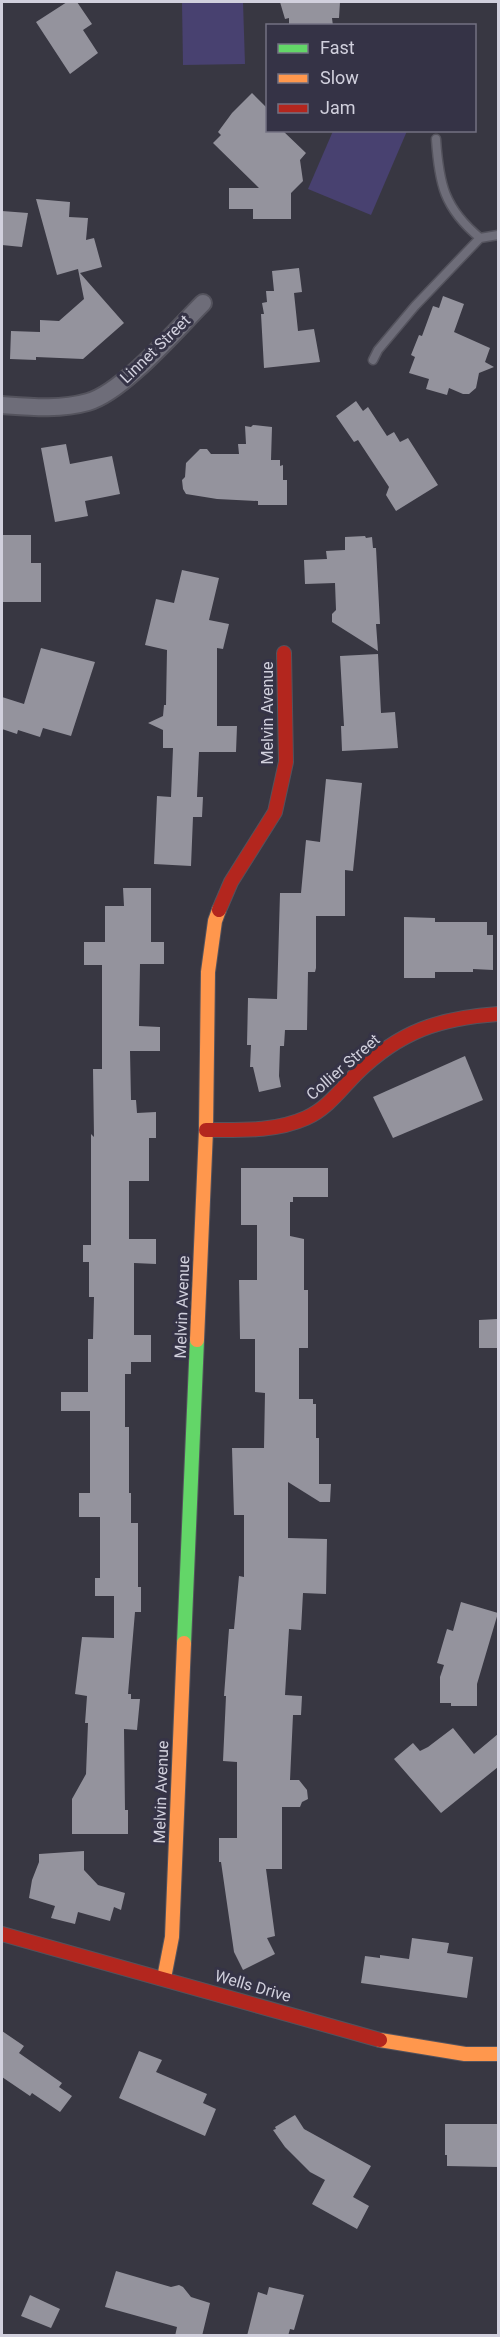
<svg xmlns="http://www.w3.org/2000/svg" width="500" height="2337" font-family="Roboto,sans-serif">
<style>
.green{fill:#484170}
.building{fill:#94939d}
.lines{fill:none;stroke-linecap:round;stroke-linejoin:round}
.lane-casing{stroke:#54535d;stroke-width:11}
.street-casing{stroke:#54535d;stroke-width:20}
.fast-casing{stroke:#54535d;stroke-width:16}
.slow-casing{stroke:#54535d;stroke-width:16}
.jam-casing{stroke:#54535d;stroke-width:16}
.lane{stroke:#6e6d79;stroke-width:8}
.street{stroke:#6e6d79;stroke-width:16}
.fast{stroke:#63d668;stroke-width:14}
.slow{stroke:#ff974d;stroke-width:14}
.jam{stroke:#b3261e;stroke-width:14}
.labels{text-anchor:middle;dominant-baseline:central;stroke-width:6;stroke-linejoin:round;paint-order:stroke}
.street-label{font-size:16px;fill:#d1d0dd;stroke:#353346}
</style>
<rect width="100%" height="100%" fill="#383742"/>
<g class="green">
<polygon points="182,2 243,2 245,64 183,65"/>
<polygon points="333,131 407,131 371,215 308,189"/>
</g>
<g class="building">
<polygon points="67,2 77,2 92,24 83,30 98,53 70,74 36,22"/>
<polygon points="280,2 340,2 339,18 332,18 333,26 289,26 289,18 285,19"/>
<polygon points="252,93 267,108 267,130 282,130 306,153 300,160 303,181 291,193 291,219 253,219 253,209 229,209 229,188 259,188 213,143 221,135 218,132 232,113"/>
<polygon points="36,199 70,202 69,217 88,218 86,240 94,238 102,267 80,273 124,323 83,359 36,357 36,360 10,359 11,331 40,332 40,320 59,321 84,299 78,269 57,275"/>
<polygon points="2,211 28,213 22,247 2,245"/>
<polygon points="299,268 302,292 294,293 298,331 314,329 320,362 264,368 261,314 264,314 262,303 267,302 266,291 274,291 272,271"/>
<polygon points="443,296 464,304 454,332 490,348 485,362 494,367 479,373 476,388 469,394 463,394 449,388 447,395 426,389 429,379 409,373 415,357 411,355 419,335 422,336 433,306 439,308"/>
<polygon points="356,401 363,411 368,407 387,436 394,432 400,442 408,438 438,485 396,511 386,495 389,487 358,440 354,442 336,416"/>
<polygon points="253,425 272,427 271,460 280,460 280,466 283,465 283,480 287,480 287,505 258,505 258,501 217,499 186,494 183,489 182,480 185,477 186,463 200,449 207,449 211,454 239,454 238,444 246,444 245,426 251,427"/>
<polygon points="66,444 70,464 112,456 120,494 85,501 88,516 55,522 41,448"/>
<polygon points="2,535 31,535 31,563 41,563 41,602 2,602"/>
<polygon points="365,536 366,538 372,537 373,548 376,548 380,624 376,624 378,651 332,622 332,614 336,610 335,583 305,584 304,560 327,559 326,551 345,550 345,537"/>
<polygon points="182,570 219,578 209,620 229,624 223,649 217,648 217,726 237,726 236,752 199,752 197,797 203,797 202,817 193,817 191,866 154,864 157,796 171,797 173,748 163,748 163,730 148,723 163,716 164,705 166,705 167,650 145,645 156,599 174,603"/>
<polygon points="41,648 95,662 71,736 43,728 40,737 18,730 17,734 2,729 2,697 24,704"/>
<polygon points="378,654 381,713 395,712 398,748 342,751 341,726 344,726 340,656"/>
<polygon points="326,779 362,783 353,871 345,870 345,916 316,916 316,968 315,972 308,972 307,1030 285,1030 284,1046 280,1046 279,1076 281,1087 259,1092 253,1067 250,1067 251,1045 247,1045 248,998 277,999 280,893 301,893 306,840 320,842"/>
<polygon points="123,888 151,888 151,942 164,942 164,964 140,964 139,1026 160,1027 160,1051 130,1051 131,1100 136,1100 137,1113 156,1112 156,1138 149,1138 149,1181 129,1181 129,1239 156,1239 156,1264 134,1263 134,1335 151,1335 151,1362 131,1362 131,1374 125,1374 125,1427 129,1427 129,1493 131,1493 131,1523 138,1523 138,1587 141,1587 141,1612 135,1612 128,1694 131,1694 131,1699 140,1699 137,1730 124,1729 125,1810 128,1810 128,1834 72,1834 72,1799 86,1774 88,1723 85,1723 87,1696 75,1694 82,1637 114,1638 114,1596 95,1596 95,1578 100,1578 100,1517 79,1517 79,1493 90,1493 90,1411 61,1411 61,1392 88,1392 88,1339 93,1339 94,1297 89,1297 89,1262 83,1262 83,1245 91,1245 91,1134 94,1137 93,1069 102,1069 102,965 84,965 84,942 105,942 105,906 124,906"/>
<polygon points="404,917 435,918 435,922 487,922 487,935 493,935 493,970 473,969 473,972 435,972 435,978 404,978"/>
<polygon points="465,1056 483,1100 393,1138 373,1097"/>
<polygon points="241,1168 328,1168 328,1197 293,1197 293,1202 290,1202 290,1236 304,1239 304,1290 308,1290 308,1348 299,1348 299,1399 313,1399 313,1404 316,1404 316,1438 319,1438 319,1484 331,1484 330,1502 320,1502 288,1482 288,1538 327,1539 326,1594 303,1593 301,1630 289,1629 285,1695 302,1696 301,1715 293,1715 290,1780 299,1780 307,1790 308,1799 302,1802 300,1807 282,1807 282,1869 266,1869 275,1936 267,1938 275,1954 243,1970 234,1952 221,1862 219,1862 219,1838 237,1838 237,1762 223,1761 226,1696 224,1696 229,1629 234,1629 239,1576 244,1577 244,1515 234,1515 232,1448 264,1448 265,1393 255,1392 255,1339 240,1339 239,1280 257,1280 257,1225 241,1225"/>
<polygon points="498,1319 498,1348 479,1348 479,1320"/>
<polygon points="461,1602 498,1613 477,1684 477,1706 451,1706 451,1703 440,1703 440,1677 444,1665 437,1663 447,1629 453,1631"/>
<polygon points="453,1728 474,1754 498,1734 498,1767 441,1813 394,1759 413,1743 420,1751 428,1747"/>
<polygon points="84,1851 84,1870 98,1885 125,1893 121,1910 114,1907 110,1921 78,1912 75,1924 51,1918 55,1906 29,1898 32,1880 39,1862 39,1854"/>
<polygon points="412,1938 449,1943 447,1953 473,1957 467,1998 361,1983 365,1956 380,1958 380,1955 409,1959"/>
<polygon points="2,2031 24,2046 19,2053 62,2083 59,2087 72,2096 60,2112 32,2093 30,2096 2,2077"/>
<polygon points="139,2051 162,2060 156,2072 207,2094 203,2103 216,2109 205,2136 119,2098"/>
<polygon points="295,2115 304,2129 371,2166 353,2197 369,2206 357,2229 312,2204 325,2180 310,2172 285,2147 273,2130 276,2129 275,2127"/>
<polygon points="445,2124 498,2124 498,2167 447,2166 447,2155 445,2155"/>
<polygon points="116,2271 171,2287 179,2285 183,2287 191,2297 210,2303 202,2336 175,2336 177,2327 105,2307"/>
<polygon points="269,2287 304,2295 294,2330 290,2329 288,2336 247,2336 258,2292 267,2295"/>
<polygon points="30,2295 60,2309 51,2328 21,2316"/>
</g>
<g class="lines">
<g class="lane-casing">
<g id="lane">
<path d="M436 139C439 184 444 208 480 238"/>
<polyline points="373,360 378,350 415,306 480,238 498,235"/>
</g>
</g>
<g class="street-casing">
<path id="street" d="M2 405C30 407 60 410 88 402 123 392 176 330 203 303"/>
</g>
<g class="fast-casing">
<polyline id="fast" points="184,1643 197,1340"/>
</g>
<g class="slow-casing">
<g id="slow">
<polyline points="197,1340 206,1130 208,972 215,921 219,910"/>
<polyline points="164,1978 172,1937 184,1643"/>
<polyline points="380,2040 465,2054 498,2054"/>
</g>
</g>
<g class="jam-casing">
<g id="jam">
<polyline points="219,910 231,882 275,812 286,762 284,653"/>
<path d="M206 1130C239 1130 275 1132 306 1118 327 1109 341 1089 357 1073 400 1031 440 1018 498 1014"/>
<polyline points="2,1934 380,2040"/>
</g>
</g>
<use href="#lane" class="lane"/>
<use href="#street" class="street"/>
<use href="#fast" class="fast"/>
<use href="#slow" class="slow"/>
<use href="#jam" class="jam"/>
</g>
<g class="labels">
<g class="street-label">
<text transform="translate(155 349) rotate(-44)">Linnet Street</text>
<text transform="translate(267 713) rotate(-90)">Melvin Avenue</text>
<text transform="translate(343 1067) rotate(-41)">Collier Street</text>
<text transform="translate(182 1307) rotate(-88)">Melvin Avenue</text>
<text transform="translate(161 1792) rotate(-88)">Melvin Avenue</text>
<text transform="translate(253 1986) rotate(16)">Wells Drive</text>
</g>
</g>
<rect width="500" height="2337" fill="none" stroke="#d1d0dd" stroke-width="6"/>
<rect x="266" y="24" width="210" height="108" fill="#353346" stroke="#737282" stroke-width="1.5"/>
<rect x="278" y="44" width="30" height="9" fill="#63d668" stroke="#737282" stroke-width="1.5"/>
<text x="320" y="54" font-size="18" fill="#d1d0dd">Fast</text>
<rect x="278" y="74" width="30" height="9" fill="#ff974d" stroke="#737282" stroke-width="1.5"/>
<text x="320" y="84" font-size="18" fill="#d1d0dd">Slow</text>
<rect x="278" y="104" width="30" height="9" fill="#b3261e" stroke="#737282" stroke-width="1.5"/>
<text x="320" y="114" font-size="18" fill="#d1d0dd">Jam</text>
</svg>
